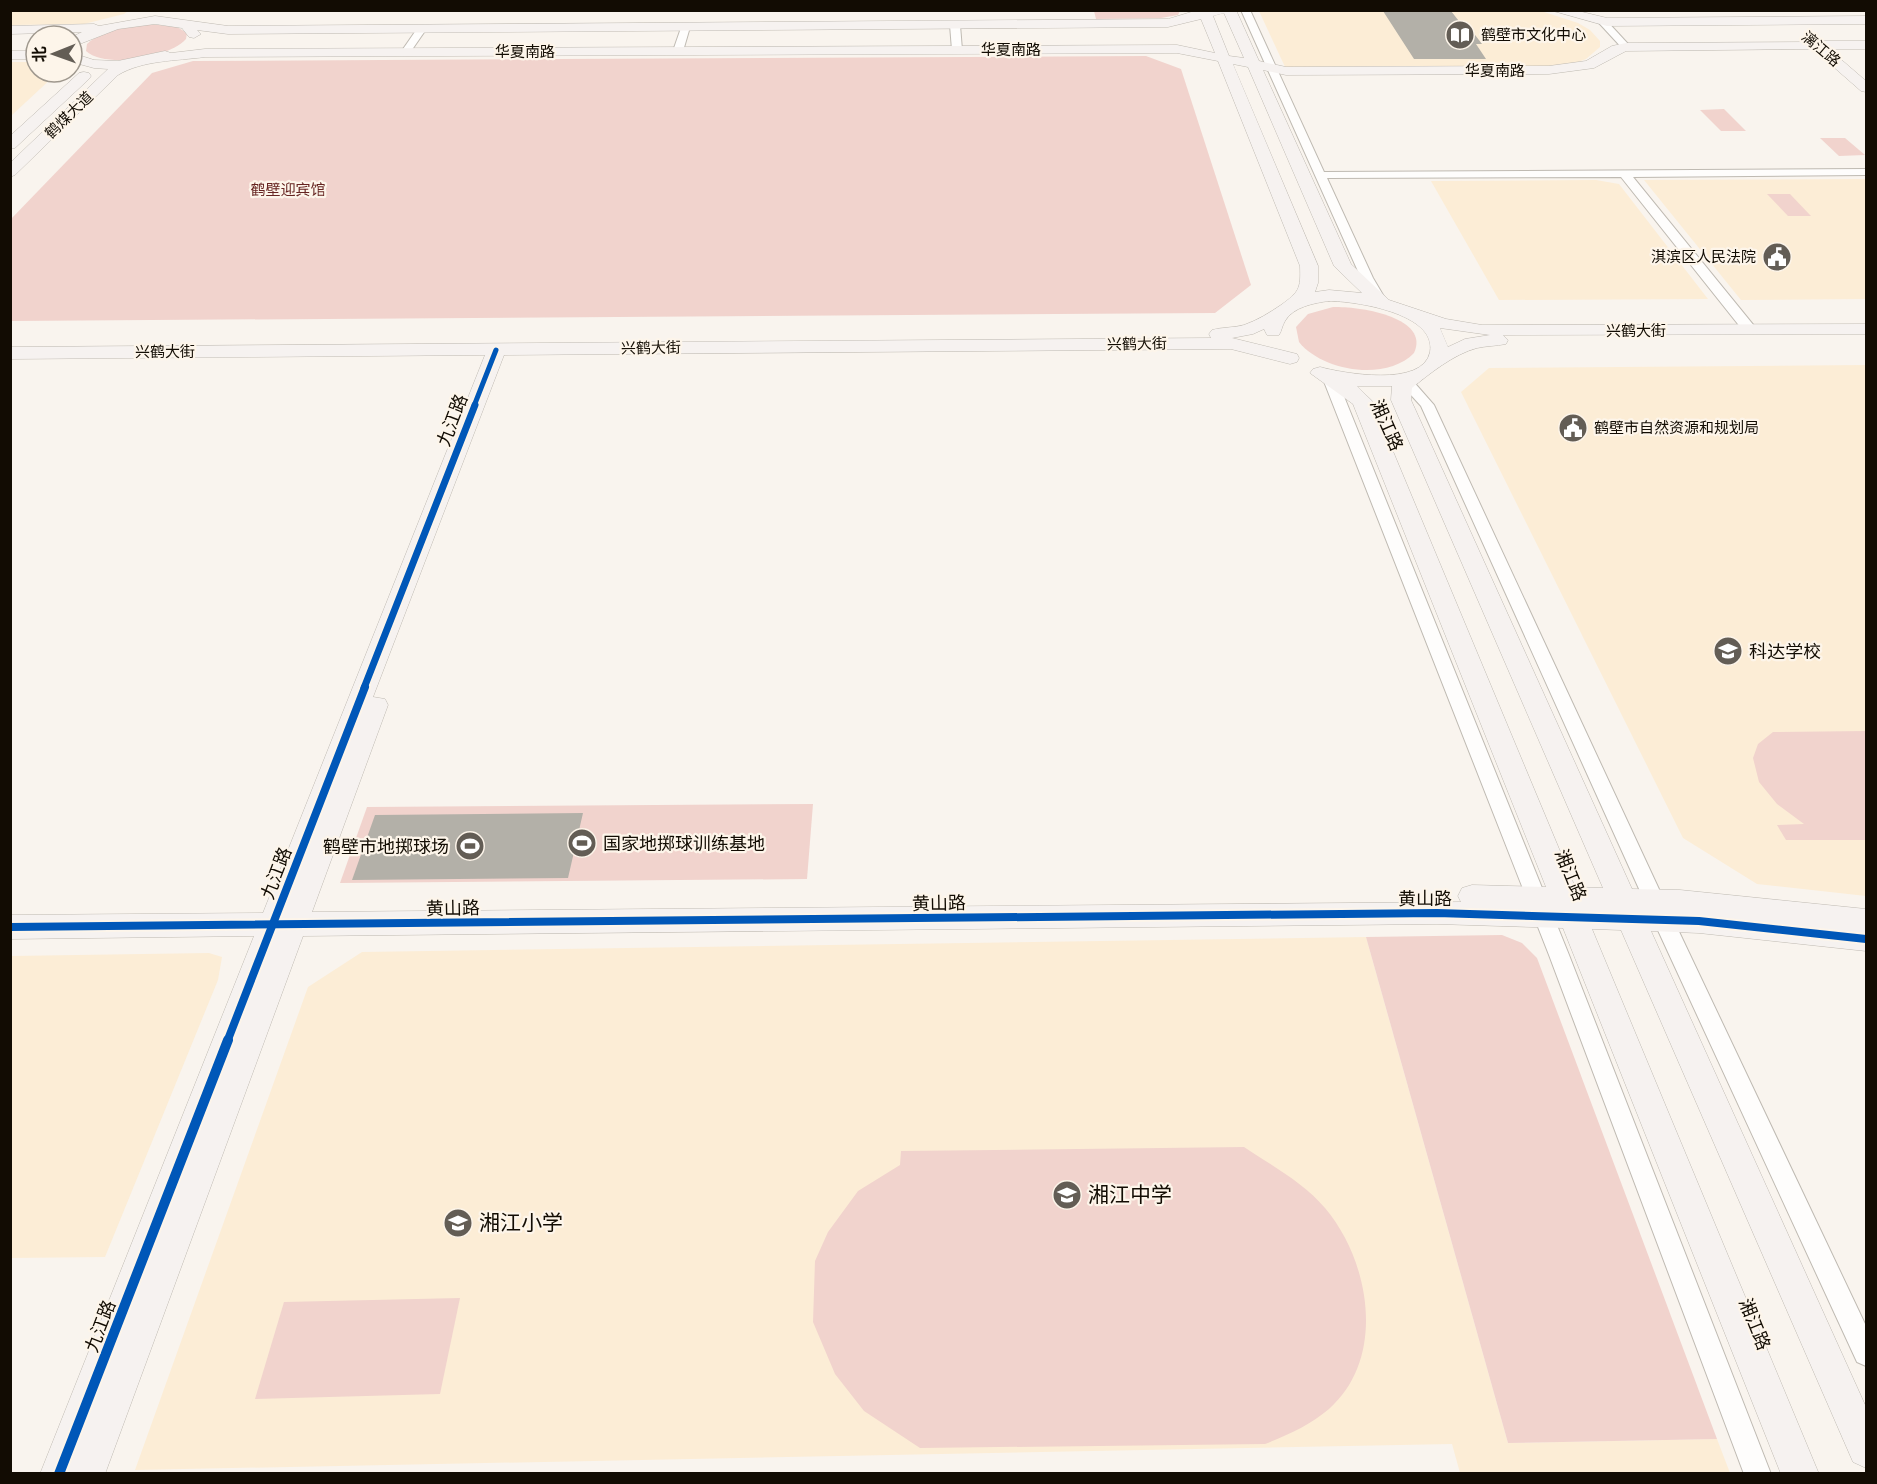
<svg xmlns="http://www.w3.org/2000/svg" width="1877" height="1484" font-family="Roboto,'Noto Sans SC',sans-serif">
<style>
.built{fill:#fcedd6}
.green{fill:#f1d3cd}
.building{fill:#b3b0a8}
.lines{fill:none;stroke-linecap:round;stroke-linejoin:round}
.street-casing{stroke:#bfbab2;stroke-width:2}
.secondary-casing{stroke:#bfbab2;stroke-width:1}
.street{fill:#fefdfc;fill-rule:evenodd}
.secondary{fill:#f6f2f0;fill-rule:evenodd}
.cycleway-far3-casing{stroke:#fdf5ea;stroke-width:8}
.cycleway-far2-casing{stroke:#fdf5ea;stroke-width:10}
.cycleway-far1-casing{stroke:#fdf5ea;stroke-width:12}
.cycleway-casing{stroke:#fdf5ea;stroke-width:14}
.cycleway-far3{stroke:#0057b8;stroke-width:5}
.cycleway-far2{stroke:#0057b8;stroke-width:7}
.cycleway-far1{stroke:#0057b8;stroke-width:8}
.cycleway{stroke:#0057b8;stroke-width:10}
.labels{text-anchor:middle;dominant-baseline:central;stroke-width:4.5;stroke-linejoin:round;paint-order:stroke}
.far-poi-label{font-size:15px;fill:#120c03;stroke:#fdf5ea;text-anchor:start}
.far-street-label{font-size:15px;fill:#120c03;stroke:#fdf5ea}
.far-park-label{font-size:15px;fill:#662421;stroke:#fdf5ea}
.street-label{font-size:18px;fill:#120c03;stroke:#fdf5ea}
.poi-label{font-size:18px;fill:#120c03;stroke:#fdf5ea;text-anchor:start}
.near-poi-label{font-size:21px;fill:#120c03;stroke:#fdf5ea;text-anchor:start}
</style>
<rect width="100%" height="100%" fill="#f9f4ee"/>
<g class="built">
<polygon points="10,11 128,11 124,14 84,24 11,25"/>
<polygon points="1259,11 1541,11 1578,23 1590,30 1600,41 1600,47 1586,59 1573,64 1544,68 1286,69"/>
<polygon points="11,62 27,62 36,67 36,72 46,72 54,76 12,115 10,115"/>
<polygon points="1866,179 1866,299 1741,300 1644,180"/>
<polygon points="1596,180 1619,184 1708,299 1499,300 1431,181"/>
<polygon points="1866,365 1866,896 1757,884 1683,838 1461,392 1489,368"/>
<polygon points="1366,937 1508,1443 1717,1439 1730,1473 1460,1473 1452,1444 135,1470 308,987 362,952"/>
<polygon points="209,953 222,957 218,980 105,1257 11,1258 11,956"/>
</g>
<g class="green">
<polygon points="1094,11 1180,10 1180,11 1178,15 1161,18 1096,19"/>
<path d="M149 24 177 27 187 33 186 39C169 58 106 69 86 51L87 44C103 29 129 26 149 24Z"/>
<polygon points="1146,56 1181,69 1251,285 1215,313 11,321 11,219 152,73 193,61"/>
<polygon points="1724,109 1746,131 1721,131 1700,110"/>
<polygon points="1820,138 1845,138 1865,155 1839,156"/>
<polygon points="1767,194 1790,194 1811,216 1788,216"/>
<path d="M1333 307C1356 306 1431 316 1414 353 1386 382 1322 371 1299 342L1296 327 1308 314Z"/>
<polygon points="1866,731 1866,840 1786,840 1777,825 1804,824 1777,804 1759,782 1753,758 1758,744 1773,732"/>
<polygon points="813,804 807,879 340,883 367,807"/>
<polygon points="1502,935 1522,943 1537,958 1717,1439 1508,1443 1366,937"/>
<path d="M1244 1147C1271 1165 1304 1183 1325 1208 1370 1261 1387 1358 1329 1409 1310 1425 1288 1435 1265 1444L920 1448 864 1411 835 1374 813 1322 815 1261 828 1232 858 1191 900 1165 901 1151Z"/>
<polygon points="460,1298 440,1394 255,1399 284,1302"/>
</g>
<g class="building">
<polygon points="1383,11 1451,11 1462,25 1468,25 1472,31 1482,44 1476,44 1486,59 1414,59"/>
<polygon points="583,813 568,878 352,880 375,815"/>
</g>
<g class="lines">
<g class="street-casing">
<g id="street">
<polygon points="1241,10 1250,10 1324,172 1866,169 1866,175 1633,177 1755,327 1756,330 1755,333 1745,333 1621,177 1327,178 1373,278 1386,300 1384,303 1376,303 1361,278"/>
<polygon points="1599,19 1605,19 1629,45 1629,49 1623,49 1599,23"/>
<polygon points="955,22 960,25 962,50 957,53 952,50 950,25"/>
<polygon points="682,25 690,27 683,51 678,54 673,51"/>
<polygon points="419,26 427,28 409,54 403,54 401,52"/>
<polygon points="1330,375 1337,379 1569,955 1771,1474 1744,1474 1549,955 1323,379"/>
<polygon points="1407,379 1412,380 1434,405 1664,900 1866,1326 1866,1366 1857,1362 1644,900 1421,406 1400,383"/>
</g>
</g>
<g class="secondary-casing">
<g id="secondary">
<path d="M1198 10H1236L1259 61 1286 67 1549 66 1586 61 1612 46 1626 43 1806 42 1812 38 1819 41H1866V49H1829L1866 81V92L1861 91 1813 49 1626 51 1594 68 1549 74 1286 75 1263 70 1351 264 1389 300 1446 319 1482 325 1866 324V334L1503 335 1508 340 1506 344C1496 346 1486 346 1477 348 1454 354 1429 374 1412 388L1411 400 1632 889 1680 890 1866 909V951L1699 933 1651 931 1866 1407V1468L1853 1462 1621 930 1592 929 1819 1474H1781L1563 928 1437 924 303 936 105 1474H40L254 936 10 939V915L263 913 485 355 10 359V347L1211 338 1209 334 1212 330C1222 327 1234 328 1244 325 1258 320 1269 313 1281 305 1299 292 1301 289 1300 266L1218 61 1177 53 205 57C176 61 143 60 118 75L15 175 10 177V163L108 69 94 68 72 62V53L94 60 118 61 165 51 171 53 205 49 1177 45 1215 53 1201 19 1168 27 228 34 197 30 201 34 194 38 189 37 182 28 155 24 118 29 72 47V37L82 32 10 34V26L94 24 99 26 155 16 228 26 1168 19ZM1224 13 1244 58 1229 56 1213 16ZM1233 64 1248 67 1334 266 1362 293 1329 290 1315 292 1318 283V266ZM1329 301C1354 301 1437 313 1430 352 1423 388 1342 373 1320 367L1313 369 1310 373 1353 404 1546 887 1472 885 1462 888 1458 896 1461 902 312 912 388 705 385 699 373 697 504 355 1231 349 1290 364 1297 362 1299 358 1297 354 1232 338 1253 334 1264 329 1267 335H1279C1282 330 1282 326 1285 321 1293 307 1314 303 1329 301ZM1440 328 1490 335 1465 339 1448 347ZM1357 386H1392L1391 400 1603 888 1575 887 1372 401Z"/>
<polygon points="1550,10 1574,10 1607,18 1866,16 1866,24 1607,26"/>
<rect x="10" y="51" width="26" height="8"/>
<polygon points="84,72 89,73 91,76 89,79 15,148 10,149 10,136 79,73"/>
</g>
</g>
<use href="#street" class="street"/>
<use href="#secondary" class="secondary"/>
<g class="cycleway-far3-casing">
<polyline id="cycleway-far3" points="474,406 496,350"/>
</g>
<g class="cycleway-far2-casing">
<polyline id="cycleway-far2" points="364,688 475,405"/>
</g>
<g class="cycleway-far1-casing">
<g id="cycleway-far1">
<polyline points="10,927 1437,913 1699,921 1866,939"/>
<polyline points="227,1042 365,687"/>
</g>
</g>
<g class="cycleway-casing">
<polyline id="cycleway" points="59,1474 228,1040"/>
</g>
<use href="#cycleway-far3" class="cycleway-far3"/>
<use href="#cycleway-far2" class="cycleway-far2"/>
<use href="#cycleway-far1" class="cycleway-far1"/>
<use href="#cycleway" class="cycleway"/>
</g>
<defs>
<g id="library-disc" transform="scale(1.5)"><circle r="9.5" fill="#635d55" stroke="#fdf5ea"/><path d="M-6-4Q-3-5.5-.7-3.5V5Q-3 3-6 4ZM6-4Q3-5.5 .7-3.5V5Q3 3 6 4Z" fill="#fff"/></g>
<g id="civic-disc" transform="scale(1.5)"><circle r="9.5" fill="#635d55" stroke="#fdf5ea"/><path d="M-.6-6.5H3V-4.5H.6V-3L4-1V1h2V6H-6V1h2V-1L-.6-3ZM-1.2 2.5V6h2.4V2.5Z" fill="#fff"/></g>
<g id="school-disc" transform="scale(1.5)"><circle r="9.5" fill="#635d55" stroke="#fdf5ea"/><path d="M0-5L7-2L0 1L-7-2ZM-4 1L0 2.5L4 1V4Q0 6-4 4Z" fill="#fff"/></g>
<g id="stadium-disc" transform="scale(1.5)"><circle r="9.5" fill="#635d55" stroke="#fdf5ea"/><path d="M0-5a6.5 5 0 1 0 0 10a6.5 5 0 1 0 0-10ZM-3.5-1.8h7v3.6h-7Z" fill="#fff"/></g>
</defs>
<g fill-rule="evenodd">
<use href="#library-disc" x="1460" y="35"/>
<use href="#civic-disc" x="1777" y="257"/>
<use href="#civic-disc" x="1573" y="428"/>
<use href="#school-disc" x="1728" y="651"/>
<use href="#stadium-disc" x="582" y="843"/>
<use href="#stadium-disc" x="470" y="846"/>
<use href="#school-disc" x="1067" y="1195"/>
<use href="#school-disc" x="458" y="1223"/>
</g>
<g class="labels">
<g class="far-poi-label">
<text x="1481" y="35">鹤壁市文化中心</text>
<text x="1756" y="257" text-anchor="end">淇滨区人民法院</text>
<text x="1594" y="428">鹤壁市自然资源和规划局</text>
</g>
<g class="far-street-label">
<text transform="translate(1821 49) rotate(40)">漓江路</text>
<text x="1011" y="50">华夏南路</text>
<text x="525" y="52">华夏南路</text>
<text x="1495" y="71">华夏南路</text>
<text transform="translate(69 115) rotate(-44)">鹤煤大道</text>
<text x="1636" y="331">兴鹤大街</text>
<text transform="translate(1137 344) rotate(-1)">兴鹤大街</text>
<text transform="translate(651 348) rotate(-1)">兴鹤大街</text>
<text x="165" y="352">兴鹤大街</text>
</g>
<g class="far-park-label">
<text x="288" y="190">鹤壁迎宾馆</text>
</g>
<g class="street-label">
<text transform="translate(452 420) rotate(-69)">九江路</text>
<text transform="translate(1387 425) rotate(66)">湘江路</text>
<text transform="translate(276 873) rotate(-69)">九江路</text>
<text transform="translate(1571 875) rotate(68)">湘江路</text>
<text x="1425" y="898">黄山路</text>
<text transform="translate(939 903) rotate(-1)">黄山路</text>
<text transform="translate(453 908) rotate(-1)">黄山路</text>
<text transform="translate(1755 1324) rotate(68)">湘江路</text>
<text transform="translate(100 1326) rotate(-69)">九江路</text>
</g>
<g class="poi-label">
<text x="1749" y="651">科达学校</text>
<text x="603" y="843">国家地掷球训练基地</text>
<text x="449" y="846" text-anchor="end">鹤壁市地掷球场</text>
</g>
<g class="near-poi-label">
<text x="1088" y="1195">湘江中学</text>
<text x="479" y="1223">湘江小学</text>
</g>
</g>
<rect width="1877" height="1484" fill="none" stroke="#120c03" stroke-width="24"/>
<g transform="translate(54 54) rotate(269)"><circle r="28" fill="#fdf5ea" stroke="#9f988e" stroke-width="1.5"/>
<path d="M0-4.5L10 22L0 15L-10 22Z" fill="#635d55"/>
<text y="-9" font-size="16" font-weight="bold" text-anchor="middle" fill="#120c03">北</text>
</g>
</svg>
